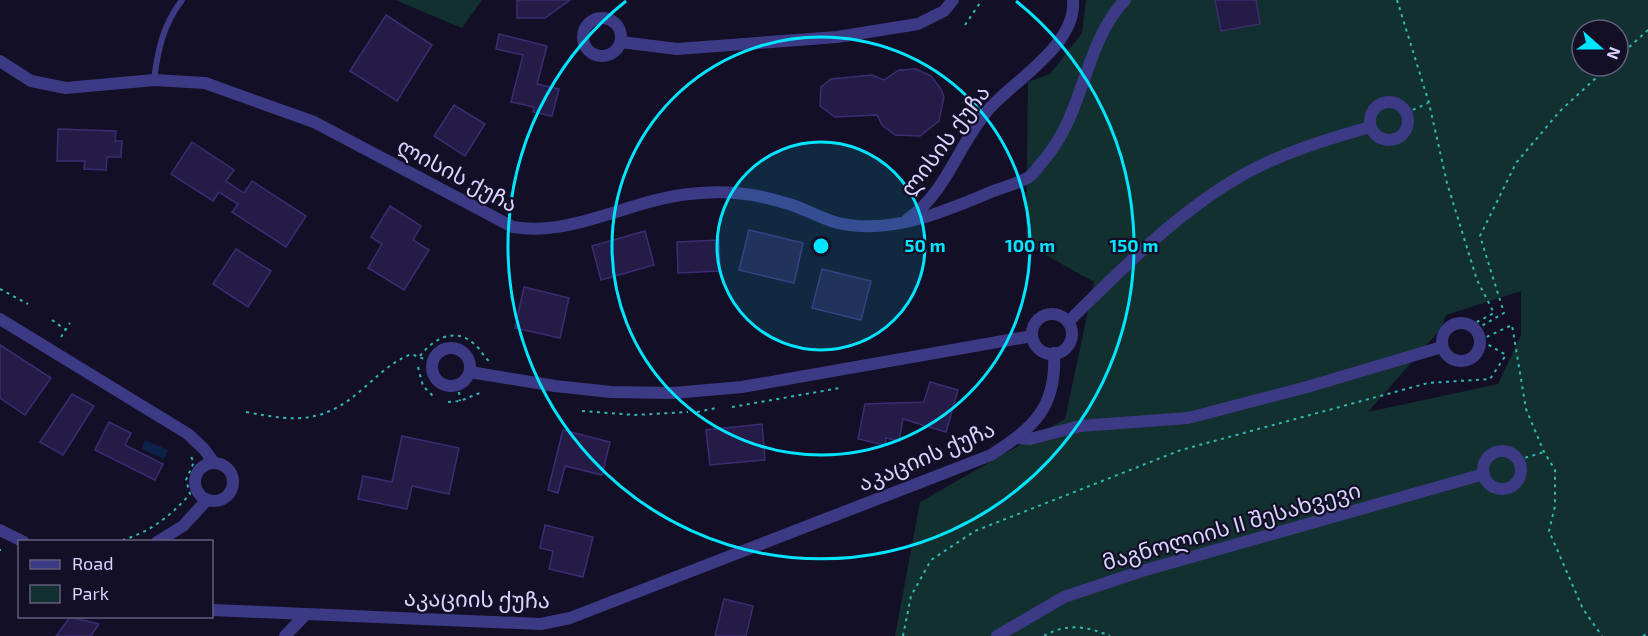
<svg xmlns="http://www.w3.org/2000/svg" width="1648" height="636" font-family="'Exo 2','Noto Sans Georgian',sans-serif">
<style>
.green{fill:#12302f;fill-rule:evenodd}
.water{fill:#0c2248}
.building{fill:#241b47;stroke:#3b2d73;stroke-width:1.5}
.lines{fill:none;stroke-linecap:round;stroke-linejoin:round}
.path{stroke:#2fb8b0;stroke-width:2;stroke-dasharray:3 4.5;stroke-linecap:butt}
.lane{stroke:#3d3a85;stroke-width:6}
.street{stroke:#3d3a85;stroke-width:12}
.ring{fill:none;stroke:#00e5ff;stroke-width:3}
.labels{text-anchor:middle;dominant-baseline:central;stroke-width:4.5;stroke-linejoin:round;paint-order:stroke}
.street-label{font-size:22px;fill:#d9d4ff;stroke:#130f26}
.centre{fill:#00e5ff;stroke:#130f26;stroke-width:3}
.ring-label{font-size:18px;text-anchor:middle;font-weight:bold;fill:#00e5ff;stroke:#130f26;stroke-width:4.5;stroke-linejoin:round;paint-order:stroke}
</style>
<rect width="100%" height="100%" fill="#130f26"/>
<g class="green">
<polygon points="395,0 482,0 462,28"/>
<path d="M1086 0H1648V636H895L920 502 1065 419 1094 282 1026 244 1028 82 1050 74 1082 33ZM1582 30H1618V66H1582ZM1521 291V335L1498 384 1368 412 1440 330 1446 315Z"/>
</g>
<polygon class="water" points="145,440 168,450 164,459 142,449"/>
<g class="building">
<polygon points="517,0 570,0 545,18 517,18"/>
<polygon points="1215,0 1256,0 1260,24 1221,31"/>
<polygon points="386,15 432,45 397,101 350,71"/>
<polygon points="499,34 547,46 537,84 559,89 552,116 533,112 534,107 511,102 523,55 496,49"/>
<polygon points="916,69 931,76 941,89 944,97 939,121 920,136 895,135 882,125 877,115 835,117 820,106 821,87 831,79 872,75 884,80 899,70"/>
<polygon points="454,105 485,124 465,156 434,136"/>
<polygon points="58,129 116,131 115,141 122,141 121,157 107,157 106,170 84,169 85,161 57,161"/>
<polygon points="192,142 234,170 226,181 244,193 252,181 306,216 286,247 232,212 238,204 219,192 213,201 171,174"/>
<polygon points="390,206 421,226 413,240 429,250 404,290 368,268 382,244 371,237"/>
<polygon points="749,230 803,243 794,283 739,270"/>
<polygon points="645,231 654,265 601,280 592,246"/>
<polygon points="719,240 720,271 678,273 677,242"/>
<polygon points="236,249 271,271 248,307 213,284"/>
<polygon points="822,269 871,281 861,320 812,308"/>
<polygon points="524,287 569,298 560,338 515,328"/>
<polygon points="0,345 51,378 25,415 0,398"/>
<polygon points="930,382 958,390 946,432 903,419 899,441 886,438 885,445 858,439 865,404 924,402"/>
<polygon points="72,394 94,406 63,455 40,442"/>
<polygon points="109,422 131,433 125,445 163,464 155,480 95,450"/>
<polygon points="762,424 765,460 710,465 706,430"/>
<polygon points="563,430 610,442 602,475 565,466 558,493 548,490"/>
<polygon points="402,436 459,448 449,494 412,486 407,509 358,499 363,476 392,482"/>
<polygon points="545,525 593,537 583,577 549,569 553,551 540,548"/>
<polygon points="724,599 753,606 746,636 715,636"/>
<polygon points="70,617 99,624 91,636 56,636"/>
</g>
<g class="lines">
<g class="path">
<polyline points="1397,0 1429,103 1447,183 1477,280 1494,313 1471,325"/>
<polyline points="965,25 982,0"/>
<polyline points="1618,57 1648,30"/>
<polyline points="1406,113 1428,103"/>
<polyline points="0,289 28,304"/>
<polyline points="52,320 66,330"/>
<polyline points="1476,329 1504,313 1480,236 1516,163 1560,111 1609,66"/>
<polyline points="61,337 70,323"/>
<polyline points="1480,340 1512,325 1526,409 1544,452 1555,470 1555,506 1549,531 1583,609 1602,636"/>
<path d="M420 356C433 339 454 327 473 343 480 348 483 356 489 361"/>
<polyline points="418,367 423,386 434,397"/>
<polyline points="459,392 460,401"/>
<polyline points="448,402 460,401 482,392"/>
<polyline points="732,407 840,388"/>
<polyline points="582,411 635,415 688,412"/>
<path d="M246 412C299 422 324 424 366 386 381 373 392 362 411 354L432 362"/>
<polyline points="697,412 716,408"/>
<polyline points="1518,460 1544,452"/>
<path d="M115 542C146 535 169 518 190 494L186 480 194 462 190 455"/>
<polyline points="0,550 1,550"/>
<polyline points="903,636 911,596 931,560 975,531 1181,450 1428,383 1490,379 1506,355 1480,340"/>
<path d="M1044 636C1066 623 1087 626 1110 636"/>
<polyline points="1643,636 1648,633"/>
</g>
<path class="lane" d="M154 80C158 49 163 25 182 0"/>
<g class="street">
<circle cx="602" cy="37" r="19"/>
<polyline points="621,42 677,49 837,37 918,24 944,11 953,0"/>
<path d="M0 61 31 81 66 88 154 80 205 83 314 122 513 227C572 237 630 200 689 194 726 190 756 193 792 205 807 210 822 219 838 223 890 235 944 212 991 192 1003 187 1018 184 1029 177 1035 173 1039 165 1044 160 1086 110 1083 45 1125 0"/>
<circle cx="1389" cy="121" r="19"/>
<path d="M908 219C948 191 958 144 989 109 1016 79 1077 44 1073 0"/>
<circle cx="1052" cy="334" r="20"/>
<polyline points="0,319 188,434 204,449 214,463"/>
<path d="M1068 322C1123 268 1178 211 1246 173 1285 152 1328 139 1370 127"/>
<circle cx="1461" cy="342" r="19"/>
<circle cx="451" cy="367" r="19"/>
<polyline points="470,372 555,386 611,392 673,393 742,387 1032,336"/>
<polyline points="1018,438 1030,439 1080,426 1188,418 1307,387 1442,347"/>
<circle cx="1502" cy="470" r="19"/>
<circle cx="214" cy="482" r="19"/>
<polyline points="0,530 24,542"/>
<polyline points="157,542 183,526 207,500"/>
<path d="M212 610 541 624 570 618 991 455C1033 428 1057 408 1054 353"/>
<polyline points="285,636 306,614"/>
<polyline points="997,636 1064,597 1142,571 1484,474"/>
</g>
</g>
<circle cx="821" cy="246" r="104" fill="#00e5ff" fill-opacity=".12"/>
<g class="ring">
<circle cx="821" cy="246" r="104"/>
<circle cx="821" cy="246" r="209"/>
<path d="M1016 1A313 313 0 1 1 626 1"/>
</g>
<g class="labels">
<g class="street-label">
<text transform="translate(944 140) rotate(-53)">ლისის ქუჩა</text>
<text transform="translate(458 174) rotate(28)">ლისის ქუჩა</text>
<text transform="translate(926 455) rotate(-23)">აკაციის ქუჩა</text>
<text transform="translate(1231 525) rotate(-16)">მაგნოლიის II შესახვევი</text>
<text transform="translate(477 598) rotate(1)">აკაციის ქუჩა</text>
</g>
</g>
<circle cx="821" cy="246" r="9" class="centre"/>
<g class="ring-label">
<text x="925" y="252">50 m</text>
<text x="1030" y="252">100 m</text>
<text x="1134" y="252">150 m</text>
</g>
<rect x="18" y="540" width="195" height="78" fill="#130f26" stroke="#625e7d" stroke-width="1.5"/>
<rect x="30" y="560" width="30" height="9" fill="#3d3a85" stroke="#625e7d" stroke-width="1.5"/>
<text x="72" y="570" font-size="18" fill="#d9d4ff">Road</text>
<rect x="30" y="585" width="30" height="18" fill="#12302f" stroke="#625e7d" stroke-width="1.5"/>
<text x="72" y="600" font-size="18" fill="#d9d4ff">Park</text>
<g transform="translate(1600 48) rotate(111)"><circle r="28" fill="#130f26" stroke="#625e7d" stroke-width="1.5"/>
<path d="M0-4.5L10 22L0 15L-10 22Z" fill="#00e5ff"/>
<text y="-9" font-size="16" font-weight="bold" text-anchor="middle" fill="#d9d4ff">N</text>
</g>
</svg>
